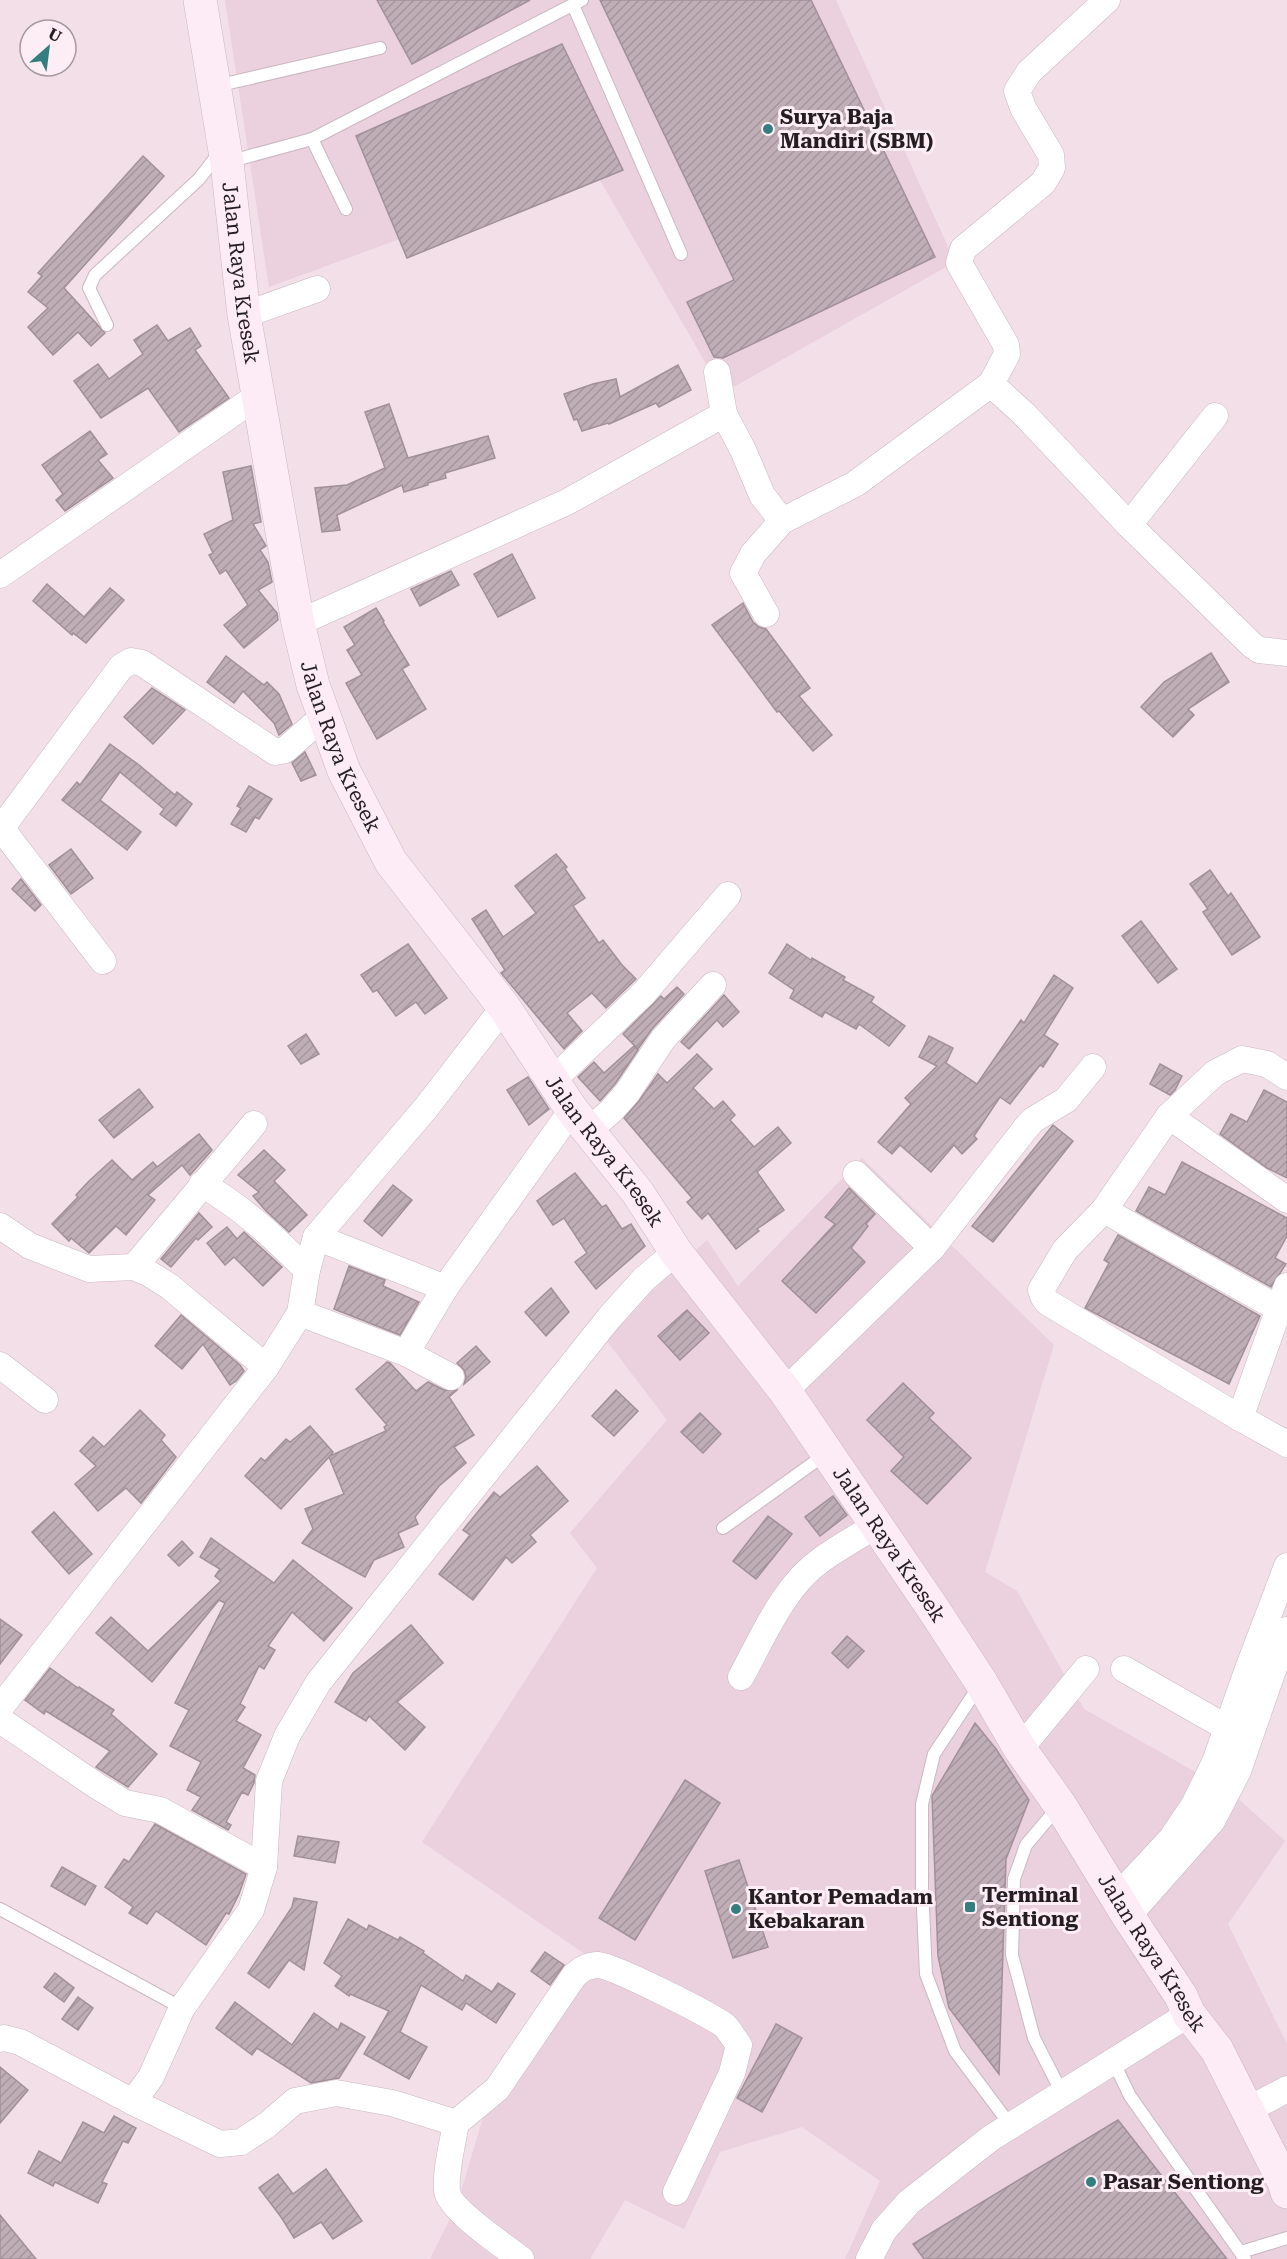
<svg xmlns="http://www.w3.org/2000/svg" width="1287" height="2259" font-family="'Roboto Serif',serif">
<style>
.built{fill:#ebd0dd}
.building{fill:url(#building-hatch);stroke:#a19098;stroke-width:1.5}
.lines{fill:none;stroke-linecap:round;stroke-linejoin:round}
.service-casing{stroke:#cab8c1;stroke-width:14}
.minor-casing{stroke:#cab8c1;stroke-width:27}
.secondary-casing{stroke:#cab8c1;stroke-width:34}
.service{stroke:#fff;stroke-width:12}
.minor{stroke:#fff;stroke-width:26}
.secondary{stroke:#fdecf5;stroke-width:33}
.poi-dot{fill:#357e7f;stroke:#fdedf5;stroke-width:2}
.labels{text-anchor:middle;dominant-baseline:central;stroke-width:6;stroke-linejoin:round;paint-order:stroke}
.poi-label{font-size:21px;font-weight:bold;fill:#241e21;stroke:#fdedf5;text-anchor:start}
.street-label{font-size:21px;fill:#241e21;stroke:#fdedf5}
</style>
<defs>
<pattern id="building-hatch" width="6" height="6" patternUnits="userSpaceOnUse" patternTransform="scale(1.5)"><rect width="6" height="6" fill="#c0aeb7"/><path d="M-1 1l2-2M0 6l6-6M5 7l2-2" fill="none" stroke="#a5959d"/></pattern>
</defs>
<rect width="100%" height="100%" fill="#f2dfe8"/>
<g class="built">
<polygon points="225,0 836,0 955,262 723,393 593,168 269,287"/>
<polygon points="862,1158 1054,1345 985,1572 1017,1591 1084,1709 1231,1792 1285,1841 1228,1924 1287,2044 1287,2259 845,2259 880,2181 802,2127 720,2152 684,2229 625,2200 590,2259 430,2259 457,2205 501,2057 595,1961 422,1842 597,1568 570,1533 667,1420 603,1336 707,1240 738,1286"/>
</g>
<g class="building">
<polygon points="377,0 530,0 412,64"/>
<polygon points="600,0 811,0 935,257 723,358 714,357 687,302 734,280"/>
<polygon points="562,44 623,170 407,258 356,136"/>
<polygon points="143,156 164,176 64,288 105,333 91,346 78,332 53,355 28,327 48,308 28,292 42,276 38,273"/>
<polygon points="157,325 168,341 190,328 201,346 195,350 229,398 179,432 148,388 101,418 74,381 98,364 109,379 143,354 134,340"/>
<polygon points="678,365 691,390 659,407 656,403 609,424 608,423 582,431 577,419 574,420 564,394 593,384 616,379 620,397"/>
<polygon points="389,404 408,458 488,436 495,458 445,473 446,478 428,483 428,485 404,492 402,485 337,515 340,530 322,532 315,488 347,485 385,468 365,412"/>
<polygon points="90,431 107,454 98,460 113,478 65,511 56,500 63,494 42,465"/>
<polygon points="251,466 261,522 253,524 265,544 266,546 260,550 268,562 272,582 258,590 277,613 278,620 244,648 224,625 248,605 226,570 220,574 209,555 213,553 204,534 233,520 223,472"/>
<polygon points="512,554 535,598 498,617 474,574"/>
<polygon points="451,571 459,585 420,606 411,589"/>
<polygon points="47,584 84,617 110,588 124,600 86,643 73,633 72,635 33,601"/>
<polygon points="743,603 753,622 759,627 766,629 810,688 799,696 832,735 813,751 779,711 777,712 712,625"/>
<polygon points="376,608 384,621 383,622 409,665 402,669 426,709 377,739 346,683 362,675 347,650 355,645 344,627"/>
<polygon points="1211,653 1229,682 1188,709 1194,715 1173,737 1141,707 1164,682"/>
<polygon points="226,656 264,685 267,682 279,694 292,724 279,735 274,723 243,691 234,703 207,682"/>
<polygon points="152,688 185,710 153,744 124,717"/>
<polygon points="110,744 139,765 175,795 177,792 192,804 176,826 160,814 164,809 120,772 100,800 141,832 127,850 62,800 77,782 80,785"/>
<polygon points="305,752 316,775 301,781 292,763"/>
<polygon points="249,786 272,799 259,819 255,817 246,832 231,824 241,808 237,806"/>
<polygon points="71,849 93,878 71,894 49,865"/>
<polygon points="556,854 567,867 565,869 585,898 573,906 599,943 603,940 622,965 636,979 606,1008 592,993 567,1013 582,1031 564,1049 501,973 505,970 472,919 486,910 503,937 536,913 515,886"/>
<polygon points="1210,870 1228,896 1231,893 1260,937 1232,955 1203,912 1208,909 1190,884"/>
<polygon points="21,879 41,905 35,911 12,889"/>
<polygon points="1141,921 1177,969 1158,983 1122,936"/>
<polygon points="408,944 447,998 425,1014 416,1002 396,1016 377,990 373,992 361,975"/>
<polygon points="787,944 811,960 812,958 845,977 843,980 874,997 871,1002 905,1026 889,1046 859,1024 856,1029 825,1012 822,1017 790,998 794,990 769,973"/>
<polygon points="1054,975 1073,988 1044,1035 1058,1044 1043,1067 1040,1065 1010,1104 1000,1097 974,1136 977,1139 962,1154 954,1145 931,1172 900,1145 892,1154 878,1142 911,1104 905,1098 937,1066 919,1057 929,1036 953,1048 946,1063 977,1084 1021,1020 1024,1023"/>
<polygon points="677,987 684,994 652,1029 638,1049 623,1034 661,996 664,999"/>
<polygon points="724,995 739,1012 723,1027 717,1020 689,1049 681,1042"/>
<polygon points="306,1034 319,1054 301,1064 288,1046"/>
<polygon points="634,1046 638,1050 615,1084 600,1101 578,1077 594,1062 604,1073"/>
<polygon points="697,1054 712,1069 693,1088 714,1109 723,1101 735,1115 730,1120 754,1147 778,1127 791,1143 757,1172 784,1210 757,1229 759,1231 736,1249 708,1213 702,1219 687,1202 692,1198 624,1118 639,1101 658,1074 667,1083"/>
<polygon points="1160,1064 1182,1076 1175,1090 1170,1095 1150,1084"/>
<polygon points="528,1077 549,1109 529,1125 507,1090"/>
<polygon points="139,1089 153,1107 114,1138 99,1120"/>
<polygon points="1264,1090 1287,1102 1287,1178 1267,1168 1220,1134 1231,1114 1247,1122"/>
<polygon points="1053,1125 1073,1141 993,1242 972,1226"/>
<polygon points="199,1134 212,1150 190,1175 182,1165 148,1195 155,1200 126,1235 116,1226 89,1253 71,1238 69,1241 52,1224 78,1197 76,1195 89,1181 112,1160 132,1180 153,1162 157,1167"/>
<polygon points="264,1150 285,1170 274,1181 307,1215 289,1232 266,1211 253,1196 259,1192 238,1175"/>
<polygon points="1182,1162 1287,1218 1287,1236 1275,1258 1286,1264 1271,1287 1136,1211 1149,1187 1165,1195"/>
<polygon points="575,1173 602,1207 606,1205 622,1229 631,1224 645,1246 596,1289 575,1262 587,1253 564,1218 553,1225 537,1201"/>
<polygon points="393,1185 412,1200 382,1236 364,1221"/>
<polygon points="849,1188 875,1214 866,1224 868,1226 851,1248 865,1262 816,1313 782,1281 835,1224 825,1217"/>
<polygon points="199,1213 212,1227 198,1240 196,1238 171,1267 161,1259"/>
<polygon points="227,1227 237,1239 244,1232 282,1267 263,1286 234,1257 225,1265 207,1243"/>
<polygon points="1118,1235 1260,1316 1229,1384 1085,1308 1109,1263 1104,1260"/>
<polygon points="349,1266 385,1280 383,1286 419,1302 400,1335 334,1309"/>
<polygon points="551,1288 569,1312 546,1336 525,1312"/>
<polygon points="687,1310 709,1333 680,1360 658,1336"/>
<polygon points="181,1315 240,1365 244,1371 236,1381 230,1385 203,1344 182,1369 155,1346"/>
<polygon points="476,1346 490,1362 464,1384 466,1377 464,1370 457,1363"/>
<polygon points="387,1362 390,1363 416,1391 428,1382 444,1390 457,1390 449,1397 474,1435 454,1447 466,1463 439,1486 415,1517 418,1524 398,1533 404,1547 374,1560 365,1577 302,1543 313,1529 305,1509 344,1494 329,1457 281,1509 245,1476 261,1458 265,1461 286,1439 290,1442 310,1426 333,1452 330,1456 386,1431 384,1427 387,1425 356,1389"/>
<polygon points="903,1383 934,1413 929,1418 971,1458 927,1504 891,1471 904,1457 867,1420"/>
<polygon points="616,1390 638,1411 614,1436 592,1416"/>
<polygon points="140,1410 165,1435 161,1440 176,1457 141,1503 126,1488 98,1511 75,1484 96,1466 80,1451 93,1437 104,1447"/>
<polygon points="700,1413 721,1434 703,1453 681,1432"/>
<polygon points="537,1466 568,1501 530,1535 536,1542 512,1563 506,1557 473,1600 439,1574 470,1535 463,1530 494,1492 500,1497"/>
<polygon points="833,1496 847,1515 820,1536 805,1517"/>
<polygon points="54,1512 92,1554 69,1574 32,1532"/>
<polygon points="768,1516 792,1534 756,1579 733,1561"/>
<polygon points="211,1538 274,1583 293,1560 352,1608 324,1641 292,1612 268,1646 275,1650 264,1669 259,1666 240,1704 245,1707 236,1721 261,1735 243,1768 255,1775 254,1783 248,1795 242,1792 226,1822 231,1825 228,1830 192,1810 201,1797 187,1790 201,1762 170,1746 189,1710 175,1703 225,1603 219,1600 152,1682 96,1633 111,1617 148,1651 221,1581 215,1576 220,1569 200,1557"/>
<polygon points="182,1541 193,1553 179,1566 168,1555"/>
<polygon points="0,1619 22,1635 0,1664"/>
<polygon points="411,1625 443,1663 397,1702 425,1727 405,1750 369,1716 366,1721 335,1702 353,1673"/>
<polygon points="847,1636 864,1651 848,1668 832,1653"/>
<polygon points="50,1668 78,1688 79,1687 114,1710 111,1714 157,1754 128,1787 96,1767 110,1751 46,1711 44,1714 25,1700"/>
<polygon points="975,1723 996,1749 1029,1800 1006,1859 999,2074 949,2008 938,1956 932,1796"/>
<polygon points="685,1780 720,1803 635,1940 599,1918"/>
<polygon points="155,1824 246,1874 239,1894 229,1914 226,1913 206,1945 156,1911 147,1924 129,1913 133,1907 105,1887 124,1859 129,1862"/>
<polygon points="298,1836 339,1842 335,1863 294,1856"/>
<polygon points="739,1860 768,1947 733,1958 705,1871"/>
<polygon points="62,1867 96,1886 85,1905 51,1886"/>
<polygon points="294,1898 317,1902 304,1970 289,1960 269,1988 248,1973 292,1907"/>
<polygon points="348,1919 367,1930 369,1925 398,1940 400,1937 424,1951 423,1953 463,1981 466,1975 492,1992 498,1983 515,1994 496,2023 466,2003 462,2010 421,1985 400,2032 427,2047 409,2079 364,2054 389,2011 350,1994 349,1996 335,1986 342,1976 324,1963"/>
<polygon points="545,1952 564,1965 550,1985 531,1971"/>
<polygon points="55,1973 74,1988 64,2002 44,1987"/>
<polygon points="78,1997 93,2008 78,2030 62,2019"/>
<polygon points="235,2002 292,2045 314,2013 338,2030 341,2023 365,2037 339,2078 311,2083 257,2048 252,2055 216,2028"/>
<polygon points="776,2024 802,2038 762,2112 737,2098"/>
<polygon points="0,2067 28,2090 0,2123"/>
<polygon points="114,2116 136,2128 128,2143 123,2141 102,2182 107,2184 98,2203 55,2182 53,2186 28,2173 39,2151 61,2163 83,2122 104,2133"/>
<polygon points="1118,2120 1227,2259 924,2259 913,2244"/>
<polygon points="326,2169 362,2221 333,2239 321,2222 294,2238 281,2217 259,2188 278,2174 293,2194"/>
<polygon points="0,2215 36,2259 0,2259"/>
</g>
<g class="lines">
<g class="service-casing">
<g id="service">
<polyline points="573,5 681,254"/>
<polyline points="216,86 380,48"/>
<polyline points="312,139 346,209"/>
<polyline points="228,162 312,139 582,0"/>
<polyline points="107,325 89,288 95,275 199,179 219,153"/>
<polyline points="723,1528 827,1453"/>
<polyline points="979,1686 934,1754 922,1804 922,1887 926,1974 955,2051 1011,2126"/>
<polyline points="1059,1806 1026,1845 1014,1879 1012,1955 1034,2038 1062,2093"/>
<polyline points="0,1909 182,2008"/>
<polyline points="1113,2061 1130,2096 1245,2259"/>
<polyline points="1241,2252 1287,2238"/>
</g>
</g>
<g class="minor-casing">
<g id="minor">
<polyline points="244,315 317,289"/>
<polyline points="717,372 724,414"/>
<polyline points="991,384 1024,414 1129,525 1252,645 1259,650 1287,653"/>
<polyline points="1129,525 1215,416"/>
<polyline points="0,575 259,395"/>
<polyline points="766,614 743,573 753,554 782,521"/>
<polyline points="298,623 567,502 724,414 743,450 762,495 782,521 855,484 991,384 1007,354 1006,345 959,263 963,249 1043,183 1052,168 1051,155 1023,108 1017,91 1029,72 1107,0"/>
<polyline points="1,828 103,961"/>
<polyline points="0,830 121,667 131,661 142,663 275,752 285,750 324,716"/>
<polyline points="1287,1077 1267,1064 1242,1059 1215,1073 1169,1116 1104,1210 1065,1250 1041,1290 1043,1296 1047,1302 1240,1418 1287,1444"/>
<polyline points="553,1080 644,993 728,895"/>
<polyline points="1169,1116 1287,1200"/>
<polyline points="589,1130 611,1111 627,1093 663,1039 713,985"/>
<polyline points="856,1174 932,1248"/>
<path d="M202 1184C246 1210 271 1235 307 1270"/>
<polyline points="1104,1210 1279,1309"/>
<polyline points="0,1226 30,1246 89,1269 134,1267 148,1273 169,1286 266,1367 300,1313 307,1270 316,1237 425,1109 504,1007"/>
<polyline points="316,1237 445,1288"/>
<polyline points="134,1267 254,1124"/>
<polyline points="300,1313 406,1353 451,1377"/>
<polyline points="406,1353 445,1288 572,1110"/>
<polyline points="0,1365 45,1400"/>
<polyline points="785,1391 932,1248 1025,1129 1033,1120 1066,1100 1093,1067"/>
<polyline points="1240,1418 1287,1286"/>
<polyline points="1124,1669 1243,1737"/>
<path d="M741 1677C763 1637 783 1587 821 1560 839 1547 858 1537 876 1525"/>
<polyline points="0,1708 266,1367"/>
<polyline points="0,1720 97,1786 125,1803 160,1810 264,1867"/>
<polyline points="1020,1749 1086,1669"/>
<polyline points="1117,1897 1171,1839 1194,1805 1215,1762 1249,1666 1287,1566"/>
<polyline points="1128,1916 1212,1821 1238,1771 1287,1630"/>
<polyline points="0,2039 4,2038 20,2042 133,2102 151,2077 182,2008 251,1910 264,1867 269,1781 287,1736 318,1683 609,1318 644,1279 676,1252"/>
<path d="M133 2102 220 2144 241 2142 267 2125 295 2101 336 2093 392 2103 456 2123 497 2089 574 1976C580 1970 589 1965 598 1965 614 1966 711 2015 725 2026 730 2031 734 2039 739 2045L732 2073 676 2192"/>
<polyline points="1248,2110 1287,2089"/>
<path d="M456 2123C453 2141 445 2173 447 2191 449 2209 505 2247 521 2259"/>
<polyline points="869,2259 884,2230 909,2202 991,2138 1189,2014"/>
</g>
</g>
<g class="secondary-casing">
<g id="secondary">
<path id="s1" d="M200 0 227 163 244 315 298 623 313 685 344 771 391 862 504 1007 572 1110 638 1193 676 1252 785 1391 932 1607 981 1682 1020 1749 1060 1805 1128 1916 1181 1996 1189 2014 1217 2050 1284 2182 1287 2192"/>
</g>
</g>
<use href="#service" class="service"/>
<use href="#minor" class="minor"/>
<use href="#secondary" class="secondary"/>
</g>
<g class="poi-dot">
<circle cx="768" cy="129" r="6"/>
<rect x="964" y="1901" width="12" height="12" rx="3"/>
<circle cx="736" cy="1909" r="6"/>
<circle cx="1091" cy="2182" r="6"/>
</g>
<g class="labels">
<g class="poi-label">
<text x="780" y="117">Surya Baja<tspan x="780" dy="24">Mandiri (SBM)</tspan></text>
<text x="982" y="1895">Terminal<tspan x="982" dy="24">Sentiong</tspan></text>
<text x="748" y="1897">Kantor Pemadam<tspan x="748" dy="24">Kebakaran</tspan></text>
<text x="1103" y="2182">Pasar Sentiong</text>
</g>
<g class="street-label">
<text stroke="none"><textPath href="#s1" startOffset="276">Jalan Raya Kresek</textPath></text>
<text stroke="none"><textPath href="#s1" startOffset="762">Jalan Raya Kresek</textPath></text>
<text stroke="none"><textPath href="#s1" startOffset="1248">Jalan Raya Kresek</textPath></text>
<text stroke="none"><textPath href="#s1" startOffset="1734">Jalan Raya Kresek</textPath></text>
<text stroke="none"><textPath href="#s1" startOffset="2220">Jalan Raya Kresek</textPath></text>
</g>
</g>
<g transform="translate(48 48) rotate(28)"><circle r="28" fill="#fdedf5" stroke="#a69aa0" stroke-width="1.5"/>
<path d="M0-4.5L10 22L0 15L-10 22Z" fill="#357e7f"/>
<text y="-9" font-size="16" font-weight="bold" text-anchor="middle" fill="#241e21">U</text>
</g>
</svg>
